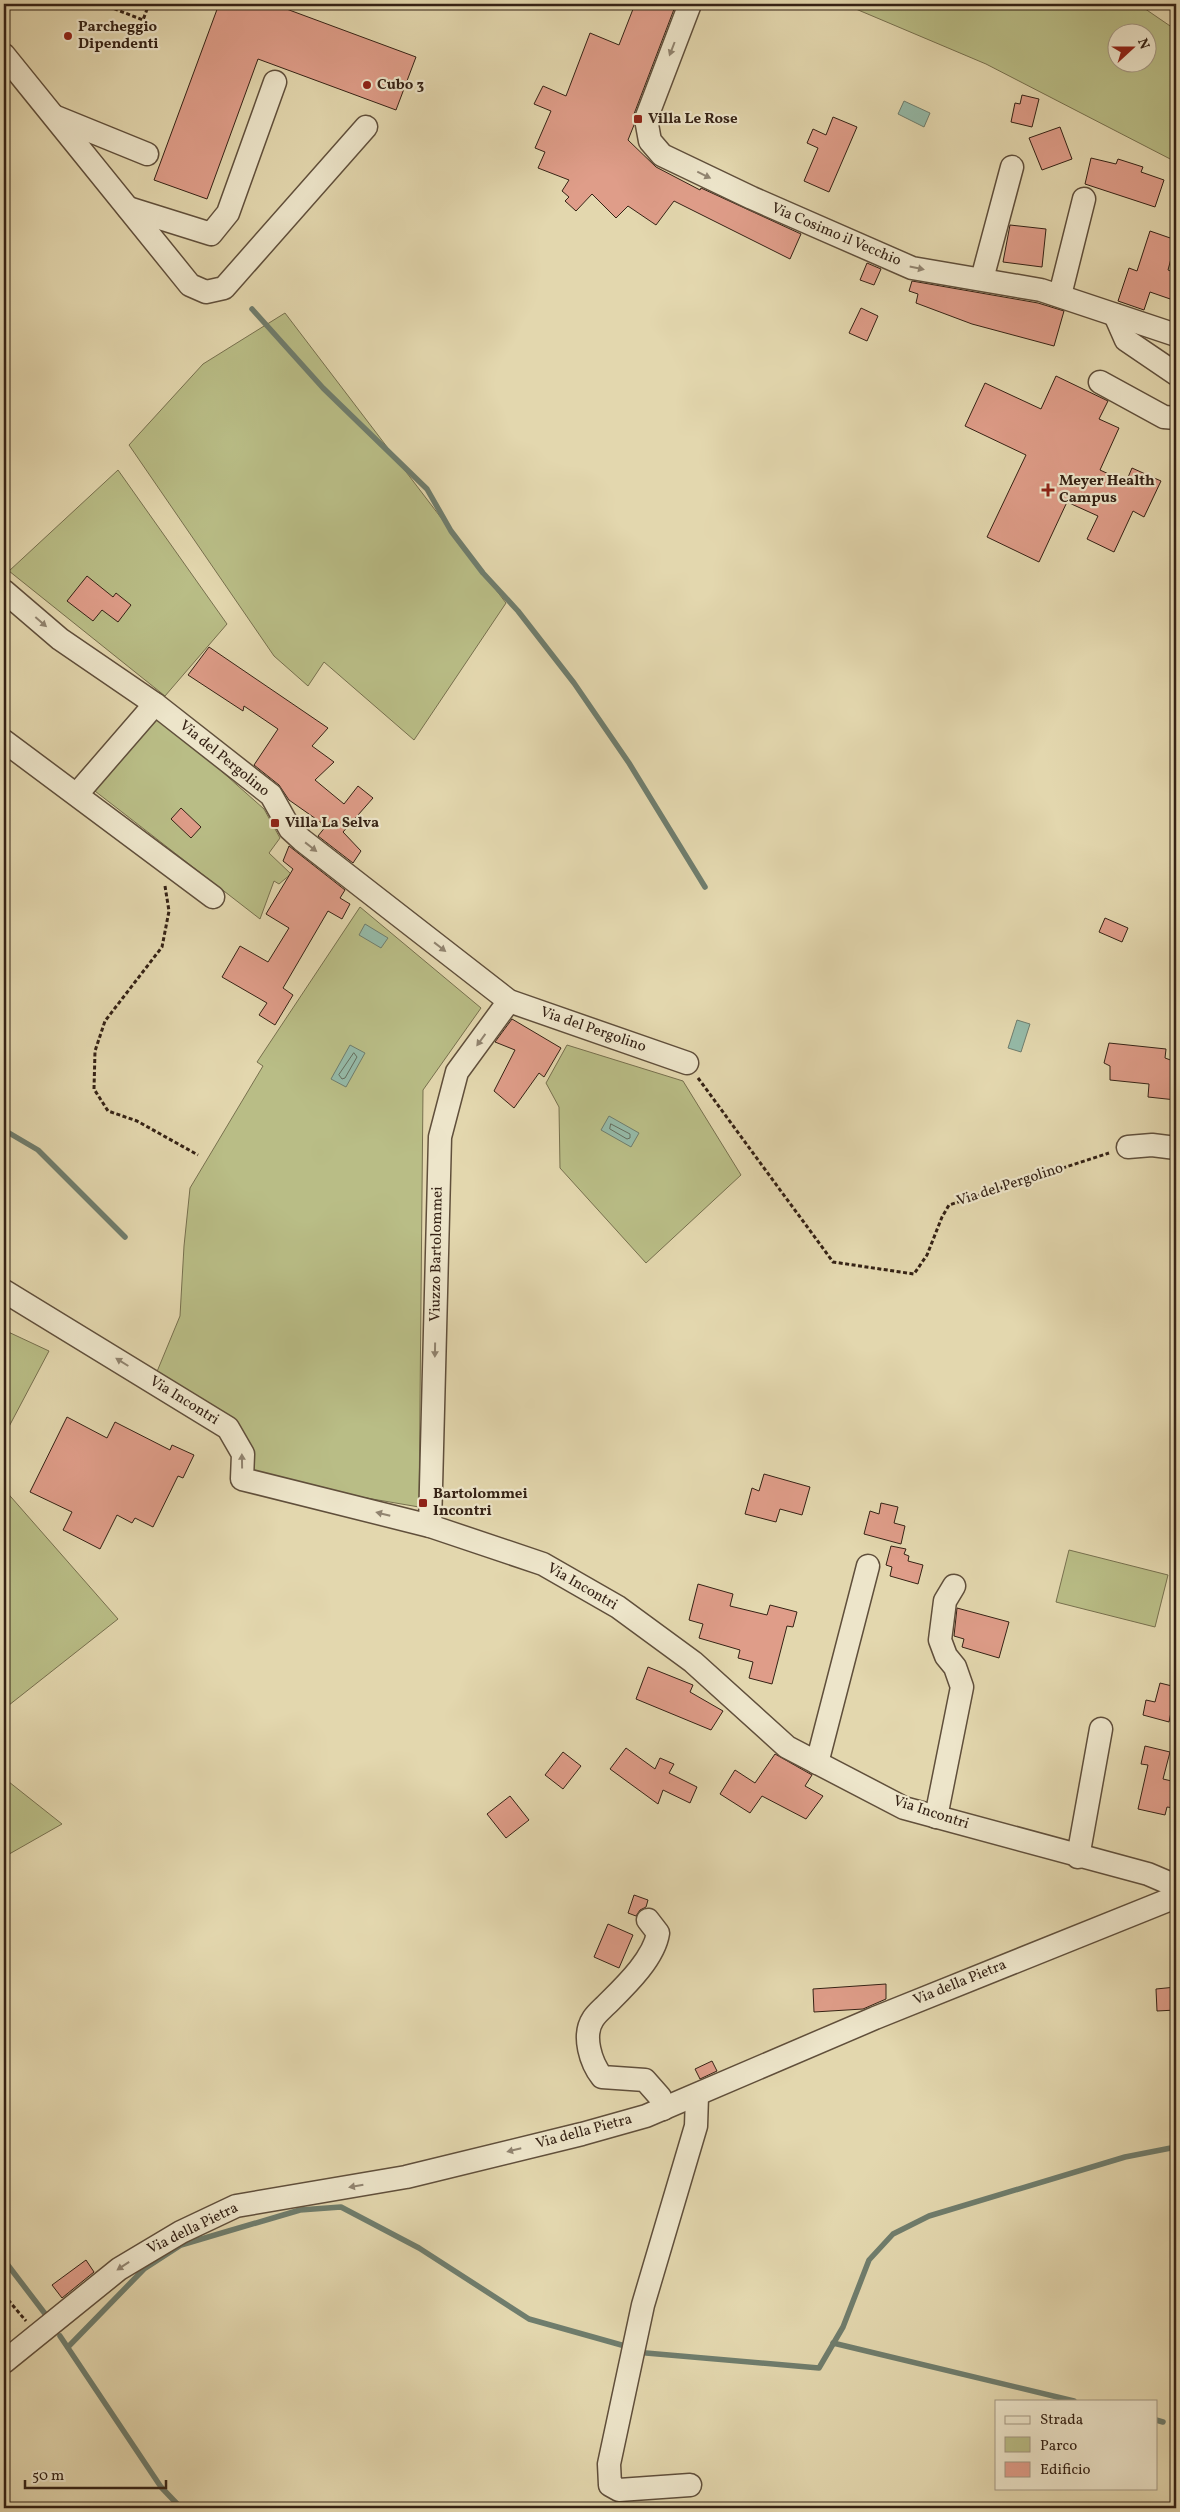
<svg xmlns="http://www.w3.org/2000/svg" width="1180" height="2512" font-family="Vollkorn,serif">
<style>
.green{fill:#b9bd86;stroke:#77704e;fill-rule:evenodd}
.water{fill:#95baa8;stroke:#6f7d6d}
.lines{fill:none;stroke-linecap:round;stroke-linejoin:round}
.shore{stroke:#656e5e;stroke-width:1}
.stream{stroke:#6f7d6d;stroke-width:5.5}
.building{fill:#df9d89;stroke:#352215}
.minor-casing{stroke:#604f3b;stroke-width:25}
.path{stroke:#352215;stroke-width:3;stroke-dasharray:4 2.5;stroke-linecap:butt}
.minor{stroke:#ede5ca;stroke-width:22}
.oneway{fill:#918470}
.poi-dot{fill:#8f2418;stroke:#ede5ca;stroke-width:2}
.labels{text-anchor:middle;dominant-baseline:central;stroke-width:4.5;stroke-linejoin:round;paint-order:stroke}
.poi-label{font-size:15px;font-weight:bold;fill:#352215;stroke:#ede5ca;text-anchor:start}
.street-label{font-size:15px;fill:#352215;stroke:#ede5ca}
</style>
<rect width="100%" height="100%" fill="#e3d7ae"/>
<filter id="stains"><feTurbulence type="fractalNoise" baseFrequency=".004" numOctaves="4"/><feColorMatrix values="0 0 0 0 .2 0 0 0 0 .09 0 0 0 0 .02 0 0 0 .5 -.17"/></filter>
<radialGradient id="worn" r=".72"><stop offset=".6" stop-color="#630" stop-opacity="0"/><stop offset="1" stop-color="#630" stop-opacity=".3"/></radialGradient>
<g class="green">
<path d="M844 4H1138L1176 30V162L986 64ZM1118 32H1148V62H1118Z"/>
<polygon points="285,313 506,603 414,740 324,662 308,686 274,656 129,445 203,364"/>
<polygon points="118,470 227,624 165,696 9,571"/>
<polygon points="156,713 264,809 280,838 269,853 291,874 279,884 274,881 260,919 91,788"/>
<polygon points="360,907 481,1008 423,1090 419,1507 349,1495 250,1473 248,1447 156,1374 180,1316 184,1246 190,1188 263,1066 257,1062"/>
<polygon points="567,1045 683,1081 741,1175 646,1263 560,1168 559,1107 546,1083"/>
<polygon points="4,1330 49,1351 4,1436"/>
<polygon points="4,1489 118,1619 4,1709"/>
<polygon points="1069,1550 1168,1575 1155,1627 1056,1602"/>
<polygon points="4,1778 62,1824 4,1857"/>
</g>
<g class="water">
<polygon points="904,101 930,113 924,127 898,114"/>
<polygon points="365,924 388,938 381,948 359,935"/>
<polygon points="1017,1020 1030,1024 1021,1052 1008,1048"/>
<polygon points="350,1045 365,1053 346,1087 331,1079"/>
<polygon points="609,1116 639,1133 631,1147 601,1130"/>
</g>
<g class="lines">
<g class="shore">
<polygon points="354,1053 357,1057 345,1078 342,1079 339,1075"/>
<polygon points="611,1124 630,1134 630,1138 627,1139 610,1129"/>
</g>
<g class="stream">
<polyline points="252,309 323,388 427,489 451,531 483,573 518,611 574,683 629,763 705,887"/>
<polyline points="4,1130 38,1150 125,1237"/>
<polyline points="4,2260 46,2315"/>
<polyline points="60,2336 161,2487 181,2508"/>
<polyline points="833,2343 1074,2401"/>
<polyline points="68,2347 144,2269 181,2245 300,2210 341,2207 419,2248 529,2319 625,2346"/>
<polyline points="646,2353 819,2368 843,2327 869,2260 893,2234 929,2216 1125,2157 1176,2147"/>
<polyline points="1156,2420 1163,2422"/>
</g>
</g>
<g class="building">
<polygon points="219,4 273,4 416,57 396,110 258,59 207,199 154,180"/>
<polygon points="635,4 676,4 634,114 634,125 628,140 656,167 700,190 701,188 801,234 790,259 674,201 656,225 628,206 616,218 592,194 576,211 565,201 569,197 562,191 569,180 538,168 545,152 535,148 551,111 534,104 543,86 566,96 590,33 619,45"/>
<polygon points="1022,95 1039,99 1032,127 1011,122 1015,103 1020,104"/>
<polygon points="833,117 857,127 829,192 804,181 818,148 807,143 813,129 826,135"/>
<polygon points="1060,127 1072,159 1042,170 1029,138"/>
<polygon points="1091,158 1116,164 1118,159 1143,167 1141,172 1164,180 1155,207 1085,184"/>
<polygon points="1010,225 1046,229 1042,267 1003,262"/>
<polygon points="1150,231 1176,240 1168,270 1176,273 1176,301 1150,292 1144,310 1118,301 1129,268 1137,271"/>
<polygon points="867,263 881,269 874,285 860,280"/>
<polygon points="912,281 1038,303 1064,311 1054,346 972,324 916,303 918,294 909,291"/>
<polygon points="861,308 878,316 867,341 849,333"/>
<polygon points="1056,376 1108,401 1099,419 1119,428 1100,470 1126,482 1132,468 1161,481 1144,517 1133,511 1114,552 1087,539 1098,516 1067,502 1039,562 987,537 1026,455 965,426 985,383 1041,409"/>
<polygon points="87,576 113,597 116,593 131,605 118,622 102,610 93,621 67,601"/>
<polygon points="209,647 328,728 312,746 334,762 315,780 344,804 358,786 373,798 343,832 361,851 353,863 318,836 326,826 289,800 279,785 254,765 278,729 244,706 243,711 188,675"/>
<polygon points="181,808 201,827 191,838 171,819"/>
<polygon points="289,846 345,890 340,898 350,904 342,919 328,911 283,988 293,995 275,1025 259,1015 267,1003 222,977 240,946 268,962 289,928 266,914 293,869 283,861"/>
<polygon points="1105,918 1128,928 1122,942 1099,932"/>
<polygon points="512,1019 561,1048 544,1077 539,1073 514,1108 494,1091 515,1050 495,1042"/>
<polygon points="1109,1043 1166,1049 1165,1058 1176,1062 1176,1100 1148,1097 1149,1084 1110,1080 1110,1066 1104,1063"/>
<polygon points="67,1417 107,1438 115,1422 170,1450 172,1445 194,1455 183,1478 178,1476 153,1527 135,1518 132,1523 117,1515 100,1549 63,1530 72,1512 30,1492"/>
<polygon points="764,1474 810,1487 802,1515 780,1509 776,1522 745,1514 752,1488 759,1491"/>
<polygon points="881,1503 898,1507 894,1523 905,1526 901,1544 864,1534 870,1511 879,1514"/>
<polygon points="891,1546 906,1549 904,1554 909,1556 908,1561 923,1565 918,1584 890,1576 892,1567 886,1565"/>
<polygon points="698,1584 733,1594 730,1606 767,1615 770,1605 797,1612 793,1627 787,1626 772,1684 749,1678 753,1662 738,1658 740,1650 699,1638 703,1624 689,1620"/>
<polygon points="957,1608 1009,1622 999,1658 962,1647 964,1639 954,1636"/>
<polygon points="648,1667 693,1685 690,1692 723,1711 711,1730 636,1699"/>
<polygon points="1160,1683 1176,1687 1169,1722 1143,1715 1146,1700 1155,1702"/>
<polygon points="1145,1746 1170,1752 1163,1779 1176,1782 1176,1800 1174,1808 1167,1807 1165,1815 1138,1809 1148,1765 1141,1764"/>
<polygon points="626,1748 655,1769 660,1758 674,1764 669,1773 697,1787 690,1803 663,1790 658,1804 610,1769"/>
<polygon points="563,1752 581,1766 563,1789 545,1775"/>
<polygon points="775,1754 812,1775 805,1786 823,1796 806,1819 762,1796 750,1813 720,1794 735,1770 755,1783"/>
<polygon points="510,1796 529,1820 506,1838 487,1814"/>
<polygon points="634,1895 648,1900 646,1907 640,1910 636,1916 628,1913"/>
<polygon points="608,1924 633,1935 619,1968 594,1957"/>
<polygon points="886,1984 886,1999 863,2009 814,2012 813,1989"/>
<polygon points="1176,1987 1176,2010 1157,2011 1156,1989"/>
<polygon points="712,2061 717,2071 700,2079 695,2069"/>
<polygon points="86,2260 94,2272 62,2298 52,2285"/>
</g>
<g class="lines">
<g class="minor-casing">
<g id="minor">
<polyline points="690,4 646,119 650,141 662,155 752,198 912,268 1041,290 1176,335"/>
<polyline points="4,55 190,285 206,292 224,288 366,127"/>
<polyline points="56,117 147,154"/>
<polyline points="128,208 211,234 228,213 275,82"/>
<polyline points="982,279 1012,167"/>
<polyline points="1060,295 1084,199"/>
<polyline points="1115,315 1126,340 1176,374"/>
<polyline points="1100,382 1164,417 1176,418"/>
<polyline points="4,591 60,639 155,704 271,795 290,829 302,840 509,1001 687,1063"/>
<polyline points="4,741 213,897"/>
<polyline points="77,794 155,704"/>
<polyline points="1128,1147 1152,1145 1176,1148"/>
<polyline points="4,1291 228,1428 243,1454 242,1479 430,1526 543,1564 618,1607 693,1662 787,1747 904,1808 1148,1874 1176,1886"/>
<polyline points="430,1526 440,1137 457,1072 509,1001"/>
<polyline points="817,1763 868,1566"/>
<polyline points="936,1817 962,1687 955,1667 946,1656 940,1640 945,1601 954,1586"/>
<polyline points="1078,1857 1101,1729"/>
<path d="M648 1920 658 1933C654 1959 624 1987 606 2005 602 2009 596 2014 593 2019 582 2036 591 2063 602 2077L645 2080 660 2097 663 2109"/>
<polyline points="4,2362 119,2269 181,2232 236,2206 406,2177 582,2134 646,2116 875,2018 1176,1897"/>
<polyline points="690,2485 619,2490 610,2485 609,2464 643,2305 696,2126 697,2096"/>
</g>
</g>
<g class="path">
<polyline points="102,4 143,20 149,4"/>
<polyline points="435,4 440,4"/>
<polyline points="165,886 169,911 162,947 105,1021 95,1051 94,1089 108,1111 137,1121 198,1155"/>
<polyline points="698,1078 833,1262 914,1274 927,1255 942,1217 949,1205 1109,1153"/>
<polyline points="4,2295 26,2321"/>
</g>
<use href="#minor" class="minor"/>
</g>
<defs><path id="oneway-solid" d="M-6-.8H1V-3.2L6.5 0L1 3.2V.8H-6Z" transform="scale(1.25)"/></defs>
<g class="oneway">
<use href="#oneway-solid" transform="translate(672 49) rotate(111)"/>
<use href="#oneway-solid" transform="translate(704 175) rotate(26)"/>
<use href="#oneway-solid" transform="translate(917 268) rotate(12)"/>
<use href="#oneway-solid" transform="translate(41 622) rotate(41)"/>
<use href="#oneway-solid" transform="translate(311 847) rotate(38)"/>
<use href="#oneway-solid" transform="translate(440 947) rotate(38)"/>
<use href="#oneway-solid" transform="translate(481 1040) rotate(126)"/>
<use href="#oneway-solid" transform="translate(435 1350) rotate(91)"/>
<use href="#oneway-solid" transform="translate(122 1362) rotate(-148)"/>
<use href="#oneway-solid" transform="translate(242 1461) rotate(-91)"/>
<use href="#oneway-solid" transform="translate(383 1514) rotate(-166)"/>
<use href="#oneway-solid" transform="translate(514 2150) rotate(166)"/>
<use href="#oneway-solid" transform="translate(356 2186) rotate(170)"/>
<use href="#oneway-solid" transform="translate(123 2266) rotate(146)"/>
</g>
<g class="poi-dot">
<circle cx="68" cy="36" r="5"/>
<circle cx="367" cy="85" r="5"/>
<rect x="633" y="114" width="10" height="10" rx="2.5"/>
<path d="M1045.5 482.5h5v5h5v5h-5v5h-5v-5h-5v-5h5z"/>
<rect x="270" y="818" width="10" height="10" rx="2.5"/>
<rect x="418" y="1498" width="10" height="10" rx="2.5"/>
</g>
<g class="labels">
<g class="poi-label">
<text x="78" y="27">Parcheggio<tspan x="78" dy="17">Dipendenti</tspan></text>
<text x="377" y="85">Cubo 3</text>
<text x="648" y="119">Villa Le Rose</text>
<text x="1059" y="481">Meyer Health<tspan x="1059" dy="17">Campus</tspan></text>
<text x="285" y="823">Villa La Selva</text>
<text x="433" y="1494">Bartolommei<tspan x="433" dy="17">Incontri</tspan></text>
</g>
<g class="street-label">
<text transform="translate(836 235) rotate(23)">Via Cosimo il Vecchio</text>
<text transform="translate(224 759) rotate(39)">Via del Pergolino</text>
<text transform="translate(593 1030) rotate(19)">Via del Pergolino</text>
<text transform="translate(1010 1185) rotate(-18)">Via del Pergolino</text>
<text transform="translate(437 1254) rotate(-89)">Viuzzo Bartolommei</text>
<text transform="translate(184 1401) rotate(32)">Via Incontri</text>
<text transform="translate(582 1587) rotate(30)">Via Incontri</text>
<text transform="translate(931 1813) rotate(18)">Via Incontri</text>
<text transform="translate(960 1983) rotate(-22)">Via della Pietra</text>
<text transform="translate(584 2132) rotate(-15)">Via della Pietra</text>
<text transform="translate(193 2229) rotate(-26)">Via della Pietra</text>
</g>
</g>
<rect width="1180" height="2512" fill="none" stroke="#e3d7ae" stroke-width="20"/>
<rect x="5" y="5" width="1170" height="2502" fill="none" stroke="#352215" stroke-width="2.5"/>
<rect x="10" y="10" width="1160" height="2492" fill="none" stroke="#352215"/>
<rect x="995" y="2400" width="162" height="90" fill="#ede5ca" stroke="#a39782"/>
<rect x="1005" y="2416" width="25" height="8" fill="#ede5ca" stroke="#a39782"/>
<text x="1040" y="2424" font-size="15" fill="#352215">Strada</text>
<rect x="1005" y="2437" width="25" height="15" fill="#b9bd86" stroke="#a39782"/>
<text x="1040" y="2450" font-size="15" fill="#352215">Parco</text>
<rect x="1005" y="2462" width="25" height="15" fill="#df9d89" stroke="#a39782"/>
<text x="1040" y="2474" font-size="15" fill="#352215">Edificio</text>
<g transform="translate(1132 48) rotate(69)"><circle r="24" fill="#ede5ca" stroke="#a39782"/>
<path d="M0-4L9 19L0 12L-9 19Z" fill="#8f2418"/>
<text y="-8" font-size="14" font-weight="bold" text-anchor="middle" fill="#352215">N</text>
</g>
<path d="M25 2480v8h141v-8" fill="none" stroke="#352215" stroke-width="2.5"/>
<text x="32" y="2480" font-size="15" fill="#352215" stroke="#ede5ca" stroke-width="4" paint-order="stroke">50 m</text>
<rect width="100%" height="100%" filter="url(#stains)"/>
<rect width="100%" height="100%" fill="url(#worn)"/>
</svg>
